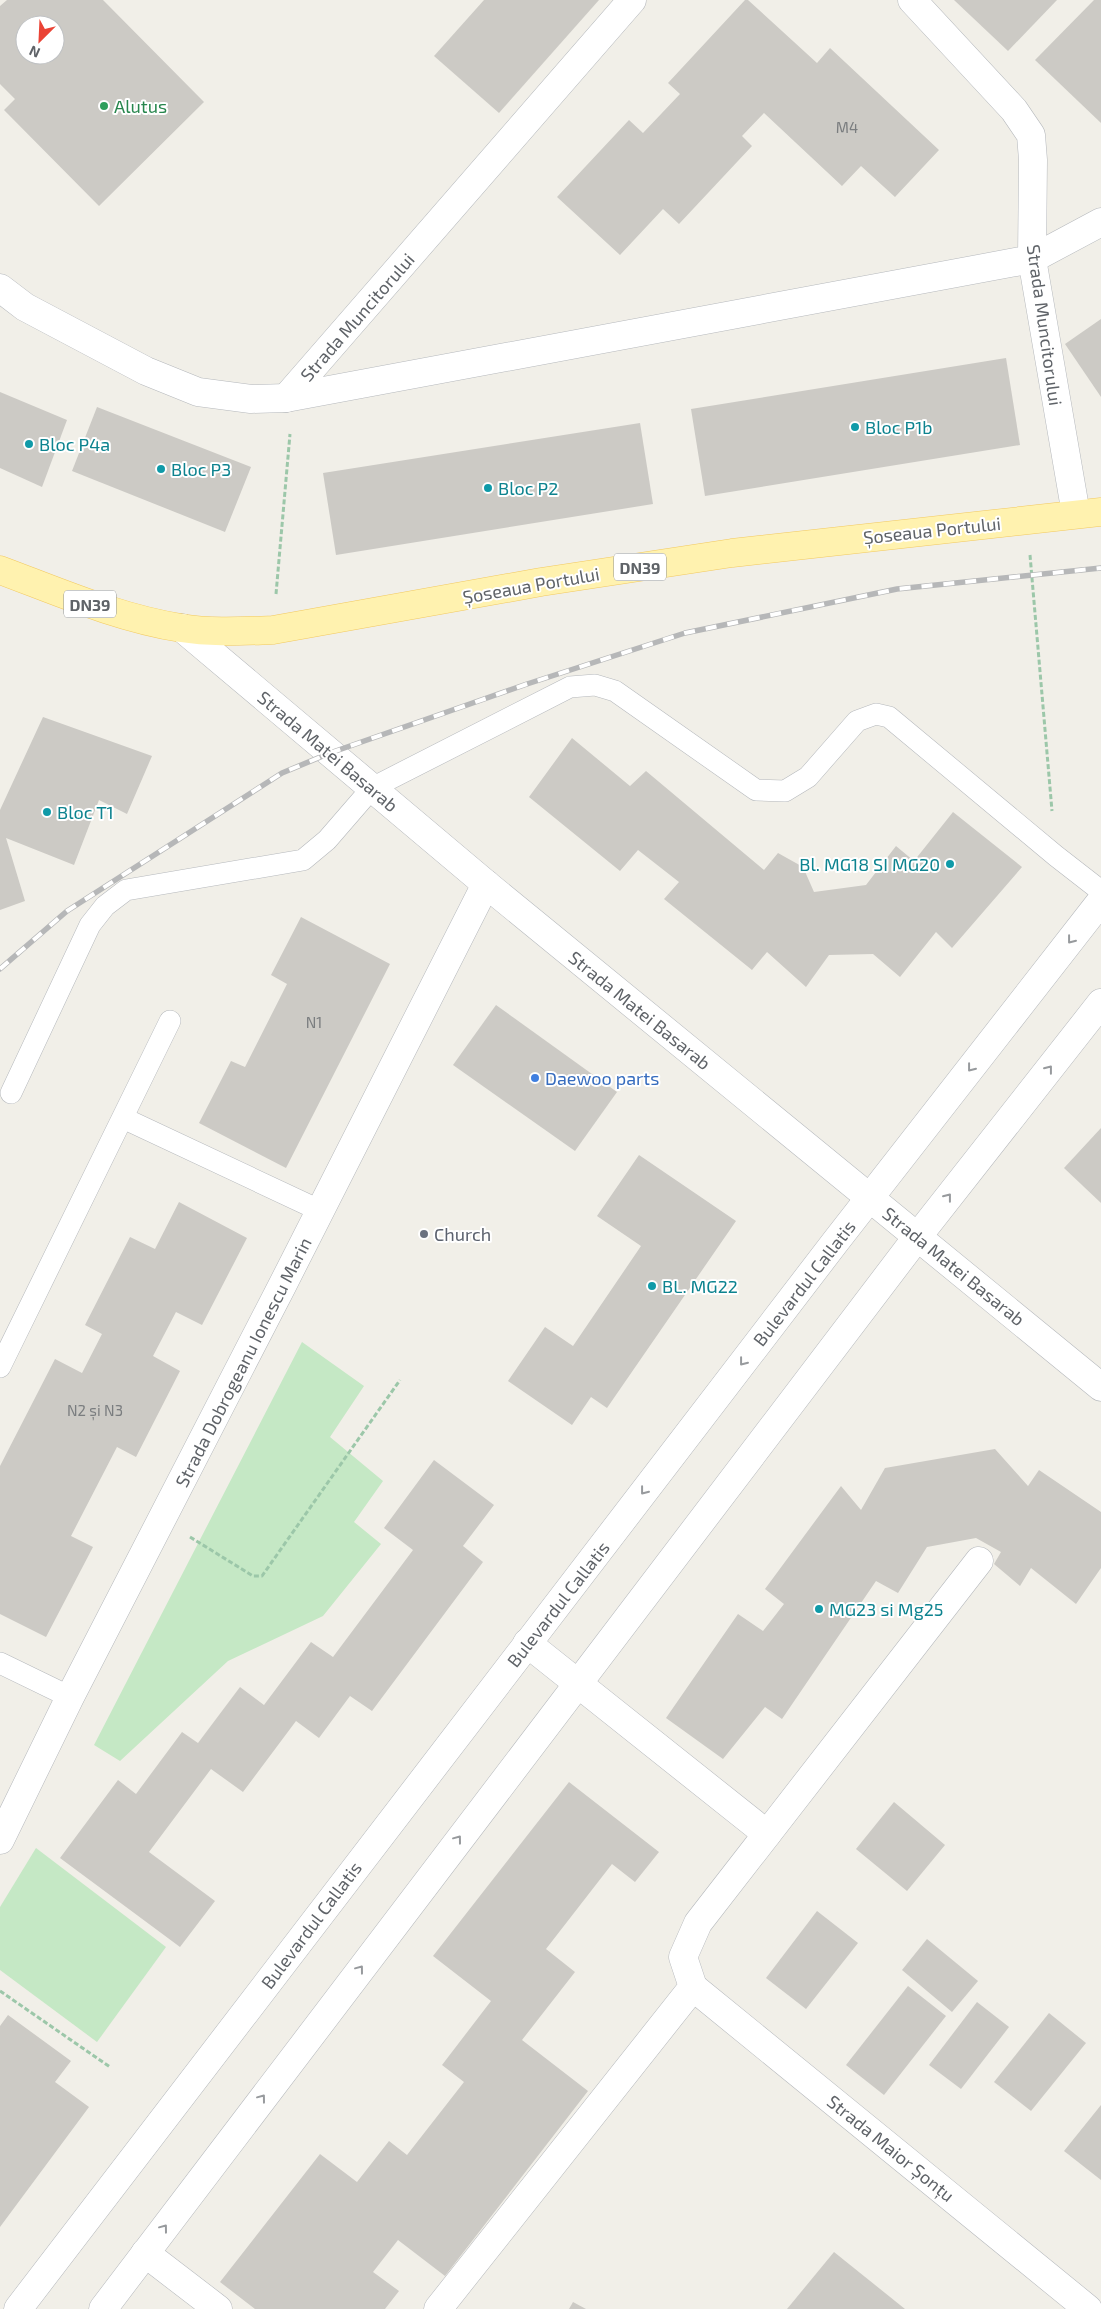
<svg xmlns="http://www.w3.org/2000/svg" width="1101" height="2309" font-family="'Exo 2',sans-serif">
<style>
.green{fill:#c5e8c5}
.building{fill:#cccac5;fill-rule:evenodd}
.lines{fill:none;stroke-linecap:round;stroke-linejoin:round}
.lane-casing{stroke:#b5b8bc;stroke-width:22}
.street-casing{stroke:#b5b8bc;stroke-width:29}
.primary-casing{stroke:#f2c960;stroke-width:29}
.path{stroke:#9cc7a9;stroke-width:3;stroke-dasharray:5 2.5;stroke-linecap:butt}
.lane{stroke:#fff;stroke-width:21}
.street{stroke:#fff;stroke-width:28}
.primary{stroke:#fff2af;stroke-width:28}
.rail-casing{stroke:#b6b7b8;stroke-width:5.5}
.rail{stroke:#fff;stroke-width:4;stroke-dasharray:11;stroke-linecap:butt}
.oneway{stroke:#979a9d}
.leisure-dot{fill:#2e9e5b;stroke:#fff;stroke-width:2}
.culture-dot{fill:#0f9aa8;stroke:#fff;stroke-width:2}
.shop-dot{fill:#3f7fe0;stroke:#fff;stroke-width:2}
.worship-dot{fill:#6b7280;stroke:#fff;stroke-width:2}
.labels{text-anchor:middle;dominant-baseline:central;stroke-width:4;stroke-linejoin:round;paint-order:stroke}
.number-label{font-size:15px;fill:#7a7d7f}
.shield{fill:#fff;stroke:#8f9295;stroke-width:1}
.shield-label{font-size:16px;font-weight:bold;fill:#5f6368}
.leisure-label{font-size:18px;fill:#27864d;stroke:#fff;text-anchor:start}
.street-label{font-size:18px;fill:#5f6368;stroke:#fff}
.culture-label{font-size:18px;fill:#0d838f;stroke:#fff;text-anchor:start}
.shop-label{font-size:18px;fill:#366cbe;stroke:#fff;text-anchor:start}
.worship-label{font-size:18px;fill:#5b616d;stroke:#fff;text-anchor:start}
</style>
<rect width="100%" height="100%" fill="#f1efe8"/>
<g class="green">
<polygon points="302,1342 364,1386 330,1437 383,1481 354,1522 381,1544 323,1616 228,1661 120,1761 94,1745"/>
<polygon points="36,1848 166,1947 97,2042 0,1970 0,1907"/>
</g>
<g class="building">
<path d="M7 0H103L204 102 99 206 4 110 15 99 0 84V6ZM25 25H55V55H25Z"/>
<polygon points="484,0 599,0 499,113 434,56"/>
<polygon points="745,0 748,0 817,63 830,48 939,150 895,197 861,166 842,186 764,113 742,136 752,146 679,224 663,209 620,255 557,197 629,120 643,133 680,94 668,83"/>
<polygon points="954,0 1057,0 1008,51"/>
<polygon points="1094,0 1101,0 1101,123 1035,60"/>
<polygon points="1101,319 1101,397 1065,344"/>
<polygon points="1006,358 1020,445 705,496 691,409"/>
<polygon points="0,392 67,420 42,487 0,468"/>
<polygon points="97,407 251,467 225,532 72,471"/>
<polygon points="640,423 653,504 336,555 323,473"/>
<polygon points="43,717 152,756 127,814 99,800 74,865 6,838 25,901 0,910 0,810"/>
<polygon points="572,738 630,786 646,771 764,870 778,853 803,867 814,892 866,885 896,846 914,861 953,812 1022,867 952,948 936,932 900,977 873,954 829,955 806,987 767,952 752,970 664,899 679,882 638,850 620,871 529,797"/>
<polygon points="301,917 390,964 286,1168 199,1123 231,1061 245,1067 287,984 271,975"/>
<polygon points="496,1005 617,1092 575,1151 453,1065"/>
<polygon points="1101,1128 1101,1203 1064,1168"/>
<polygon points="639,1155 736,1221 607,1408 591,1397 572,1425 508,1381 545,1327 573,1346 641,1246 597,1216"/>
<polygon points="179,1202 247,1238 202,1325 176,1312 153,1356 180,1371 136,1457 117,1447 71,1536 93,1547 46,1637 0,1614 0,1466 55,1359 82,1373 102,1334 85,1325 130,1237 155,1249"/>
<polygon points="995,1449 1028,1486 1039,1470 1101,1512 1101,1568 1076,1604 1031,1568 1020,1586 994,1564 1001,1552 976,1538 927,1547 898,1593 876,1581 782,1719 765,1707 723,1759 666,1718 738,1614 763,1631 784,1604 765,1589 841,1486 861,1510 885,1468"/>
<polygon points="434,1460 494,1505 463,1546 483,1562 372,1711 350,1696 319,1738 296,1721 243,1792 211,1769 149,1852 215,1901 180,1947 60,1858 118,1780 136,1794 182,1732 198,1743 240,1687 264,1705 311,1642 333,1657 413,1550 384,1528"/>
<polygon points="569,1782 659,1852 635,1882 612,1864 546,1949 575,1972 522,2040 588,2091 445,2276 398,2240 373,2272 399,2291 385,2309 255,2309 220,2282 320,2154 357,2182 389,2141 407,2155 464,2082 442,2065 491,2001 433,1956"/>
<polygon points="894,1802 945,1845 907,1891 856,1849"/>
<polygon points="817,1911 858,1943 806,2009 766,1978"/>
<polygon points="927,1939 978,1981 952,2012 902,1970"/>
<polygon points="908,1986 946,2016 884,2095 846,2065"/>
<polygon points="977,2002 1009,2027 961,2089 929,2065"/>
<polygon points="1049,2013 1086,2043 1031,2111 994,2082"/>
<polygon points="8,2015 71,2061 55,2082 89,2107 0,2227 0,2026"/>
<polygon points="1101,2105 1101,2180 1064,2151"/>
<polygon points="834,2252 905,2309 787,2309"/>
<polygon points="573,2302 586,2309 569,2309"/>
</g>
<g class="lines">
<g class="lane-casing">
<g id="lane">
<polyline points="11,1093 90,925 105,906 126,890 303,860 327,840 372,788 570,687 595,685 615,691 756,790 785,791 808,777 857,721 876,714 889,717 1056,856 1101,891"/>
<polyline points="123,1118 321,1211"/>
<polyline points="0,1367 170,1021"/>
<polyline points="0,1663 70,1697"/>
</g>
</g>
<g class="street-casing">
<g id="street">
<polyline points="912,0 1014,110 1031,135 1033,160 1032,259 1076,514"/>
<polyline points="0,288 25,307 146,371 198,392 251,399 286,398 1032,259 1101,222"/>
<polyline points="286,398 632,0"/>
<polyline points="182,628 486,884 1101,1387"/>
<polyline points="527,1643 767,1834"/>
<polyline points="0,1840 70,1697 282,1286 486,884"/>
<polyline points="693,1987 1088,2309"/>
<polyline points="145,2253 218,2309"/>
<polyline points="18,2309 836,1241 1101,901"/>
<polyline points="103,2309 918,1236 1101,1003"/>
<polyline points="438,2309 693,1987 683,1957 698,1923 979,1561"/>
</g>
</g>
<g class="primary-casing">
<path id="primary" d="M0 570C59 592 118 618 181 628 212 633 243 631 273 630L541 582 732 553 1101 512"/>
</g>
<g class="path">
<polyline points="1030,555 1052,811"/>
<polyline points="276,594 290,434"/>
<polyline points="190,1537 253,1576 262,1576 400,1380"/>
<polyline points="0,1991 110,2067"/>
</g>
<use href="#lane" class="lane"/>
<use href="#street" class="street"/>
<use href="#primary" class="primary"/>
<g class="rail-casing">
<polyline id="rail" points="0,969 67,911 282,773 330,753 527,684 685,633 897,589 1101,568"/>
</g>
<use href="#rail" class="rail"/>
</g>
<defs><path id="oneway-chevron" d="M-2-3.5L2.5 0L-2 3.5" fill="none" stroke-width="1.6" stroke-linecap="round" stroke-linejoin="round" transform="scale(1.25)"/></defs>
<g class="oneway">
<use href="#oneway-chevron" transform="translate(1071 940) rotate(128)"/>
<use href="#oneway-chevron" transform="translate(971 1068) rotate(128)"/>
<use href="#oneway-chevron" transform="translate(1049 1069) rotate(-52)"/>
<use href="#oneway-chevron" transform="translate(948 1197) rotate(-52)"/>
<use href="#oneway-chevron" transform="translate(743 1362) rotate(128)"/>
<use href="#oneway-chevron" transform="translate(644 1491) rotate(128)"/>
<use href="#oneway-chevron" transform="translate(458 1839) rotate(-53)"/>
<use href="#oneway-chevron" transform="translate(360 1969) rotate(-53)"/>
<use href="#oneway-chevron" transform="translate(262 2098) rotate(-53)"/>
<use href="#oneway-chevron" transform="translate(164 2228) rotate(-53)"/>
</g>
<circle class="leisure-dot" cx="104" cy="106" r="5"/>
<g class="culture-dot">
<circle cx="855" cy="427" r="5"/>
<circle cx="29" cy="444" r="5"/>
<circle cx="161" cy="469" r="5"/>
<circle cx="488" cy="488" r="5"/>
<circle cx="47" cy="812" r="5"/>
<circle cx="950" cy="864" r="5"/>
<circle cx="652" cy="1286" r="5"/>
<circle cx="819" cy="1609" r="5"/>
</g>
<circle class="shop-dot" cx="535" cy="1078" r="5"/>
<circle class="worship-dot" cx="424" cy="1234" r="5"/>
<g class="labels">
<g class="number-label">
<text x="847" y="127">M4</text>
<text x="314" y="1022">N1</text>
<text x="95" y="1410">N2 și N3</text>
</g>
<g class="shield">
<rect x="614" y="553.5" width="52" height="27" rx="4"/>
<rect x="64" y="590.5" width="52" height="27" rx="4"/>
</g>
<g class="shield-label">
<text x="640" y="567">DN39</text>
<text x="90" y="604">DN39</text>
</g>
<g class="leisure-label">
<text x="114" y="106">Alutus</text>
</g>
<g class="street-label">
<text transform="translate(357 317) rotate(-49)">Strada Muncitorului</text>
<text transform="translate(1045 325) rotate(82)">Strada Muncitorului</text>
<text transform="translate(932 530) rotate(-6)">Șoseaua Portului</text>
<text transform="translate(531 585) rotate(-10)">Șoseaua Portului</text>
<text transform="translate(328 751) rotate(40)">Strada Matei Basarab</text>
<text transform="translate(640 1010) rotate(39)">Strada Matei Basarab</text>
<text transform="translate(954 1266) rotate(39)">Strada Matei Basarab</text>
<text transform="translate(804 1283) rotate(-52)">Bulevardul Callatis</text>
<text transform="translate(243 1362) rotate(-63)">Strada Dobrogeanu Ionescu Marin</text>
<text transform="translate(558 1604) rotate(-52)">Bulevardul Callatis</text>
<text transform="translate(311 1925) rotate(-53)">Bulevardul Callatis</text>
<text transform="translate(891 2148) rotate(39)">Strada Maior Șonțu</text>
</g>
<g class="culture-label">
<text x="865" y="427">Bloc P1b</text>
<text x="39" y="444">Bloc P4a</text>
<text x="171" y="469">Bloc P3</text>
<text x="498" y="488">Bloc P2</text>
<text x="57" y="812">Bloc T1</text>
<text x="940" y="864" text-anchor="end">Bl. MG18 SI MG20</text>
<text x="662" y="1286">BL. MG22</text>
<text x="829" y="1609">MG23 si Mg25</text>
</g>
<g class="shop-label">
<text x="545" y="1078">Daewoo parts</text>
</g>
<g class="worship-label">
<text x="434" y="1234">Church</text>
</g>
</g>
<g transform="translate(40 40) rotate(204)"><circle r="24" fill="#ffffff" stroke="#bfc1c3"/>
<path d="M0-4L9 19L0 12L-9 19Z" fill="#ea4335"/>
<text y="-8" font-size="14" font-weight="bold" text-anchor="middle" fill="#5f6368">N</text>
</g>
</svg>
